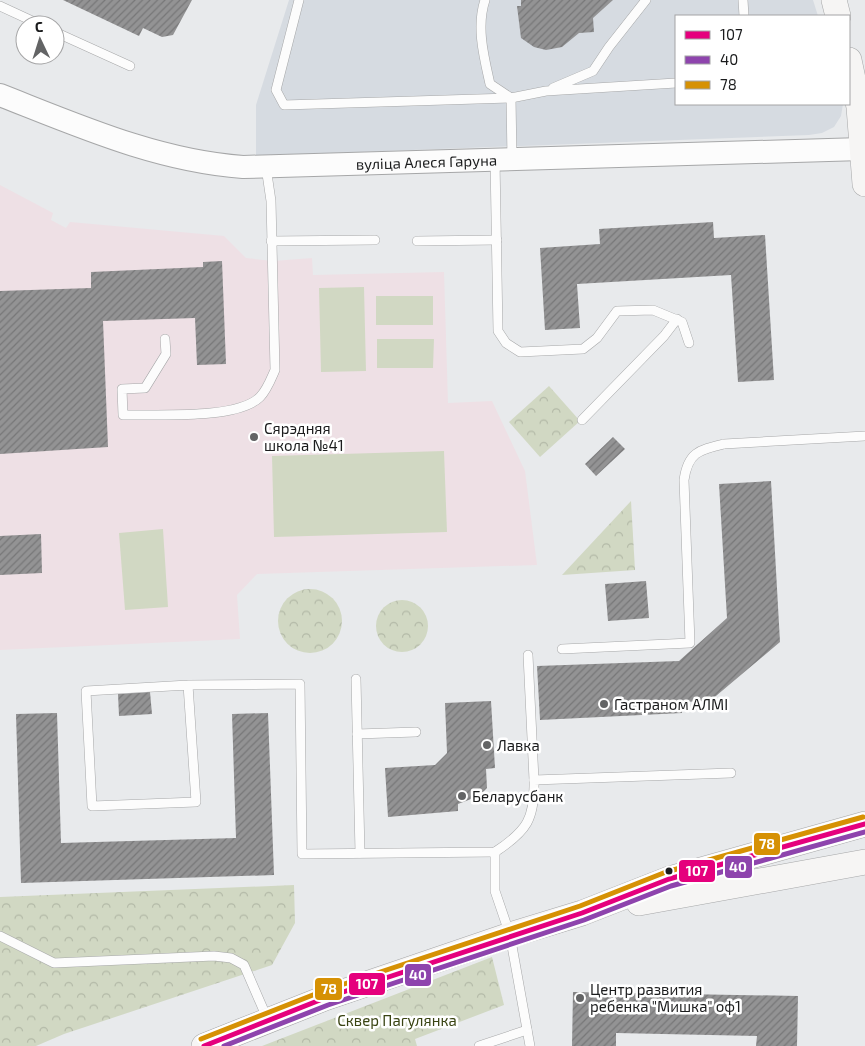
<svg xmlns="http://www.w3.org/2000/svg" width="865" height="1046" font-family="'Exo 2',sans-serif">
<style>
.built{fill:#d6dbe1}
.education{fill:#eee0e5}
.grass{fill:#d1d8c3}
.park{fill:url(#park-crowns)}
.building{fill:url(#building-hatch)}
.lines{fill:none;stroke-linecap:round;stroke-linejoin:round}
.service-casing{stroke:#a6a7a8;stroke-width:10}
.tertiary-casing{stroke:#a6a7a8;stroke-width:24}
.secondary-casing{stroke:#a6a7a8;stroke-width:26}
.service{stroke:#fcfcfc;stroke-width:9}
.tertiary{stroke:#fcfcfc;stroke-width:22}
.secondary{stroke:#f6f5f4;stroke-width:25}
.bus-1-casing{stroke:#fff;stroke-width:9}
.bus-2-casing{stroke:#fff;stroke-width:9}
.bus-3-casing{stroke:#fff;stroke-width:9}
.bus-1{stroke:#e5007d;stroke-width:5}
.bus-2{stroke:#8e44ad;stroke-width:5}
.bus-3{stroke:#d69104;stroke-width:5}
.poi-dot{fill:#636465;stroke:#fff;stroke-width:2}
.bus-dot{fill:#1b1c1d;stroke:#fff;stroke-width:2}
.labels{text-anchor:middle;dominant-baseline:central;stroke-width:5;stroke-linejoin:round;paint-order:stroke}
.street-label{font-size:15px;fill:#1b1c1d;stroke:#fff}
.poi-label{font-size:15px;fill:#1b1c1d;stroke:#fff;text-anchor:start}
.park-label{font-size:15px;fill:#3a4413;stroke:#fff}
.line-badge{stroke:#fff;stroke-width:2}
.badge-label{font-size:14px;text-anchor:middle;font-weight:bold;fill:#fff}
</style>
<defs>
<pattern id="park-crowns" width="20" height="18" patternUnits="userSpaceOnUse" patternTransform="scale(1.25)"><rect width="20" height="18" fill="#d1d8c3"/><path d="M2 6a3 3 0 1 1 6 0M12 15a3 3 0 1 1 6 0" fill="none" stroke="#b3b9a7"/></pattern>
<pattern id="building-hatch" width="6" height="6" patternUnits="userSpaceOnUse" patternTransform="scale(1.25)"><rect width="6" height="6" fill="#939394"/><path d="M-1 1l2-2M0 6l6-6M5 7l2-2" fill="none" stroke="#777778"/></pattern>
</defs>
<rect width="100%" height="100%" fill="#e8eaec"/>
<polygon class="built" points="289,0 813,0 818,16 676,16 676,104 843,104 841,116 834,127 822,133 809,135 256,156 256,105"/>
<polygon class="education" points="0,185 53,213 51,220 66,228 70,222 224,236 246,258 273,261 312,258 313,275 444,272 448,403 492,401 525,471 537,565 257,574 237,595 240,639 0,650"/>
<g class="grass">
<polygon points="364,287 366,371 321,372 319,288"/>
<rect x="376" y="296" width="57" height="29"/>
<polygon points="377,339 434,339 433,368 377,368"/>
<polygon points="444,451 447,532 274,537 272,456"/>
<polygon points="163,529 168,607 125,610 119,533"/>
</g>
<g class="park">
<polygon points="549,386 580,421 540,457 509,422"/>
<polygon points="631,501 635,570 562,575"/>
<circle cx="310" cy="621" r="32"/>
<circle cx="402" cy="626" r="26"/>
<polygon points="294,885 295,923 272,965 64,1034 36,1046 0,1046 0,897"/>
<polygon points="492,957 504,1005 415,1039 417,1046 262,1046"/>
</g>
<g class="building">
<polygon points="63,0 192,0 173,35 162,37 143,28 139,36"/>
<polygon points="521,0 613,0 593,18 594,32 579,33 562,47 546,50 534,47 521,38 517,6 521,6"/>
<polygon points="713,222 714,238 765,235 774,380 738,382 731,275 577,284 580,328 545,330 540,248 600,244 599,229"/>
<polygon points="222,261 226,364 197,365 195,318 103,321 108,447 0,454 0,291 91,288 91,272 203,267 203,262"/>
<polygon points="613,437 625,449 596,476 585,464"/>
<polygon points="771,481 780,642 710,701 681,702 682,713 540,720 537,666 679,661 727,618 719,484"/>
<polygon points="41,534 42,573 0,575 0,536"/>
<polygon points="646,581 649,618 608,621 605,584"/>
<polygon points="150,692 152,714 119,716 118,694"/>
<polygon points="491,701 495,768 486,769 487,788 479,796 458,804 458,811 388,817 385,768 435,765 447,753 445,703"/>
<polygon points="57,713 61,843 236,838 232,714 268,713 274,875 21,883 16,714"/>
<polygon points="573,992 798,996 797,1046 756,1046 757,1036 616,1033 616,1046 572,1046"/>
</g>
<g class="lines">
<g class="service-casing">
<g id="service">
<polyline points="299,0 276,90 284,105 511,98 546,91 676,83"/>
<path d="M485 0C476 27 484 57 490 84L511 98"/>
<polyline points="743,0 744,16"/>
<polyline points="0,6 41,25"/>
<polyline points="55,32 130,66"/>
<polyline points="553,88 593,71 609,47 646,0"/>
<polyline points="511,98 512,159"/>
<polyline points="495,160 498,331 506,343 520,352 583,349 597,338 617,311 653,310 682,322 689,343"/>
<polyline points="271,241 375,240"/>
<polyline points="417,241 497,240"/>
<path d="M165 339 166 354 145 388 122 389 123 415C156 414 237 420 260 397 267 390 271 379 275 370L271 201 266 167"/>
<polyline points="582,420 664,336 677,319"/>
<path d="M562 649 690 643 684 480C688 452 699 450 724 444L865 436"/>
<polyline points="528,655 534,780"/>
<polyline points="356,679 360,853"/>
<path d="M188 685 196 802 92 806 86 691 188 685 300 684 302 854 495 852C527 831 535 819 534 780L731 773"/>
<polyline points="357,734 416,732"/>
<polyline points="495,852 495,891 510,935 530,1046"/>
<polyline points="0,936 54,963 214,956 231,958 244,965 267,1018"/>
<polyline points="479,1046 527,1030"/>
</g>
</g>
<g class="tertiary-casing">
<g id="tertiary">
<path id="s1" d="M0 95C79 126 158 161 243 167L862 149"/>
</g>
</g>
<g class="secondary-casing">
<g id="secondary">
<polyline points="834,0 838,16"/>
<polyline points="849,60 859,107 865,184"/>
<polyline points="639,903 865,862"/>
<polyline points="204,1046 325,998 510,935 582,913 669,879 865,824"/>
</g>
</g>
<use href="#service" class="service"/>
<use href="#tertiary" class="tertiary"/>
<use href="#secondary" class="secondary"/>
<g class="bus-1-casing">
<polyline id="bus-1" points="204,1046 325,998 582,913 669,879 865,824"/>
</g>
<g class="bus-2-casing">
<polyline id="bus-2" points="224,1046 328,1005 584,920 671,886 865,832"/>
</g>
<g class="bus-3-casing">
<polyline id="bus-3" points="201,1039 323,991 580,906 666,872 863,817"/>
</g>
<use href="#bus-1" class="bus-1"/>
<use href="#bus-2" class="bus-2"/>
<use href="#bus-3" class="bus-3"/>
</g>
<g class="poi-dot">
<circle cx="254" cy="437" r="5"/>
<circle cx="604" cy="704" r="5"/>
<circle cx="487" cy="745" r="5"/>
<circle cx="462" cy="796" r="5"/>
<circle cx="580" cy="998" r="5"/>
</g>
<circle class="bus-dot" cx="669" cy="871" r="4.5"/>
<g class="labels">
<g class="street-label">
<text stroke="none"><textPath href="#s1" startOffset="438">вуліца Алеся Гаруна</textPath></text>
</g>
<g class="poi-label">
<text x="264" y="428">Сярэдняя<tspan x="264" dy="17">школа №41</tspan></text>
<text x="614" y="704">Гастраном АЛМІ</text>
<text x="497" y="745">Лавка</text>
<text x="472" y="796">Беларусбанк</text>
<text x="590" y="989">Центр развития<tspan x="590" dy="17">ребенка "Мишка" оф1</tspan></text>
</g>
<g class="park-label">
<text x="397" y="1020">Сквер Пагулянка</text>
</g>
</g>
<g class="line-badge">
<rect x="753" y="832" width="28" height="24" rx="5" fill="#d69104"/>
<rect x="724" y="855" width="29" height="24" rx="5" fill="#8e44ad"/>
<rect x="678" y="859" width="38" height="24" rx="5" fill="#e5007d"/>
<rect x="404" y="963" width="28" height="24" rx="5" fill="#8e44ad"/>
<rect x="348" y="972" width="38" height="24" rx="5" fill="#e5007d"/>
<rect x="314" y="977" width="29" height="24" rx="5" fill="#d69104"/>
</g>
<g class="badge-label">
<text x="767" y="849">78</text>
<text x="738" y="872">40</text>
<text x="697" y="876">107</text>
<text x="418" y="980">40</text>
<text x="367" y="989">107</text>
<text x="329" y="994">78</text>
</g>
<rect x="675" y="15" width="175" height="90" fill="#ffffff" stroke="#a4a4a5"/>
<rect x="685" y="31" width="25" height="8" fill="#e5007d" stroke="#a4a4a5"/>
<text x="720" y="40" font-size="15" fill="#1b1c1d">107</text>
<rect x="685" y="56" width="25" height="8" fill="#8e44ad" stroke="#a4a4a5"/>
<text x="720" y="65" font-size="15" fill="#1b1c1d">40</text>
<rect x="685" y="81" width="25" height="8" fill="#d69104" stroke="#a4a4a5"/>
<text x="720" y="90" font-size="15" fill="#1b1c1d">78</text>
<g transform="translate(40 40) rotate(356)"><circle r="24" fill="#ffffff" stroke="#a4a4a5"/>
<path d="M0-4L9 19L0 12L-9 19Z" fill="#636465"/>
<text y="-8" font-size="14" font-weight="bold" text-anchor="middle" fill="#1b1c1d">С</text>
</g>
</svg>
